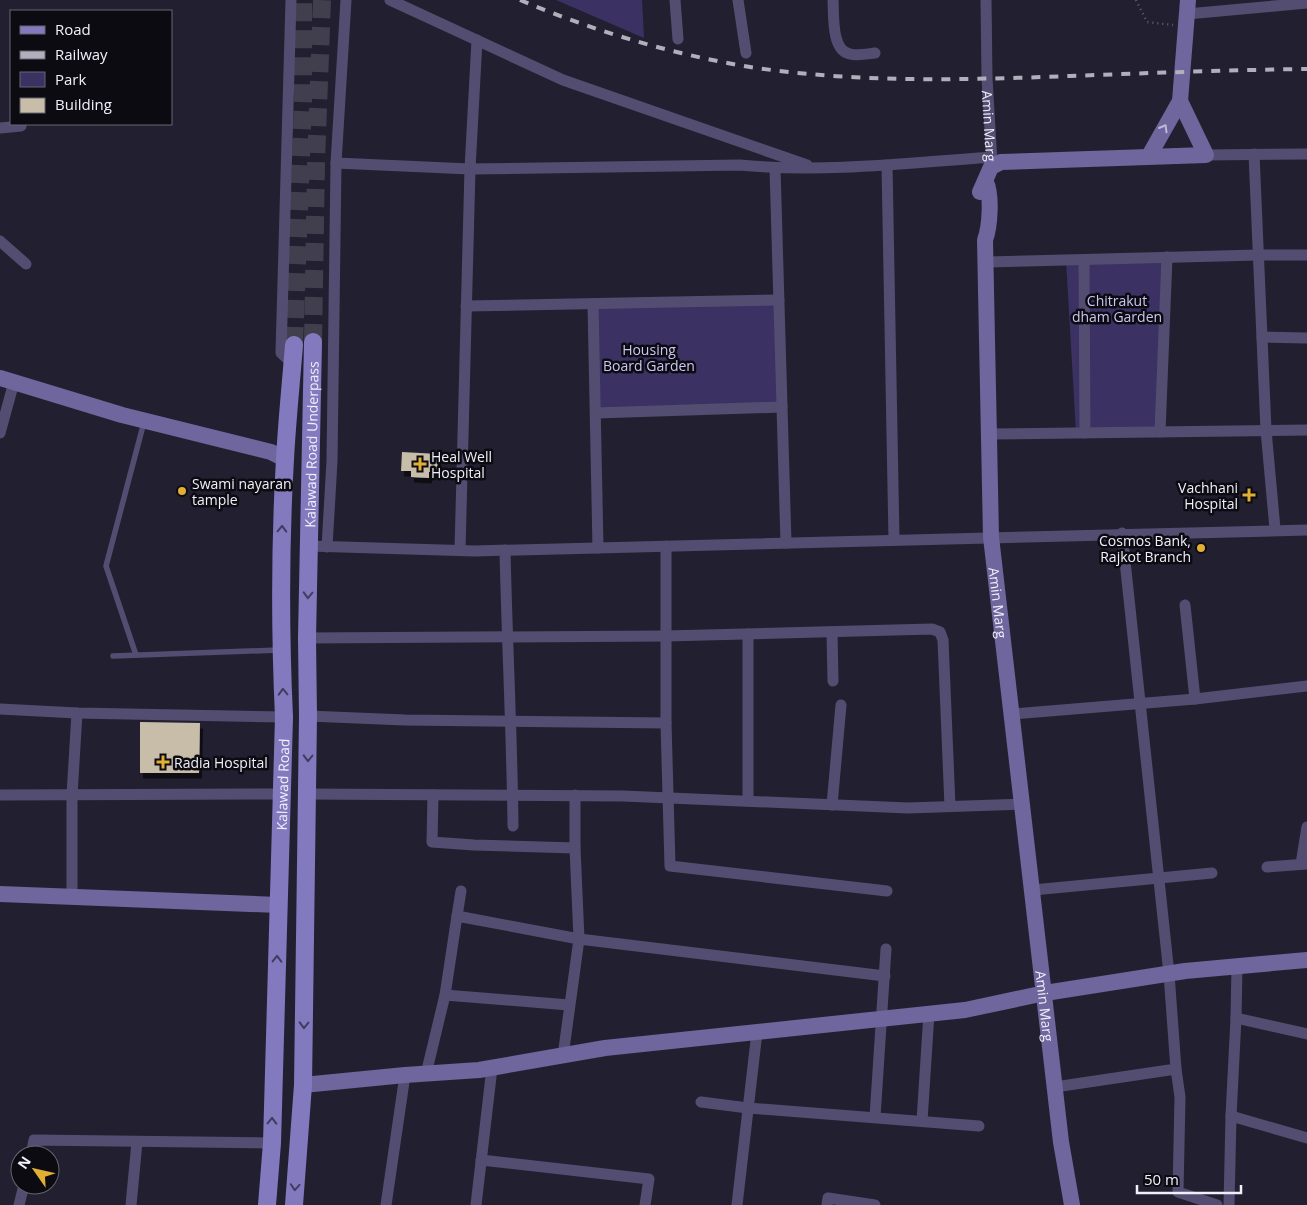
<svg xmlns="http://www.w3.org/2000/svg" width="1307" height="1205" font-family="'Open Sans',sans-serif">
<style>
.green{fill:#3b3163}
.building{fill:#c7bda9;filter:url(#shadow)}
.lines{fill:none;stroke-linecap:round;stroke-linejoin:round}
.primary-tunnel{stroke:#413f4e;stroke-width:18;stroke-dasharray:18 9;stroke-linecap:butt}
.path{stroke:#636270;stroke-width:2.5;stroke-dasharray:1 4;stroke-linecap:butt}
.lane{stroke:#534e71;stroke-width:5.5}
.street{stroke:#534e71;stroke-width:11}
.secondary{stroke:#6e669d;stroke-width:16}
.primary{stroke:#8379bf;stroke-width:18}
.rail{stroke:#b0afbb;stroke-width:4;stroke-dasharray:9 9;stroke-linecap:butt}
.oneway{stroke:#bcb8d5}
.oneway2{stroke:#423c60}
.poi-dot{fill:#e1af34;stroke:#0c0b12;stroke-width:2}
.labels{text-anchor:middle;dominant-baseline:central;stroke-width:5;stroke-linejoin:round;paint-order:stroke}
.street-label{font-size:14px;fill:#f0effa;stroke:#0c0b12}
.park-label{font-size:14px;fill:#cac6f2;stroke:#0c0b12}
.poi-label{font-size:14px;fill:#f0effa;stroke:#0c0b12;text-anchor:start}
</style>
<defs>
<filter id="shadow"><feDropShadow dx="3" dy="5.5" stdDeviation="0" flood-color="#0009"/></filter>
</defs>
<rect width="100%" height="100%" fill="#222030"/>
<g class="green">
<polygon points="556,0 642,0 644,38"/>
<polygon points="1167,257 1160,432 1076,433 1066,260"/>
<polygon points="779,300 782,407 596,413 593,304"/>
</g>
<g class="building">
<polygon points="402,452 438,454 437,472 429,472 429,478 411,477 411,471 401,471"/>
<polygon points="140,722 200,723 199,773 140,773"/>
</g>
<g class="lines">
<g class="primary-tunnel">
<polyline points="313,342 316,162 322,0"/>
<polyline points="294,345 303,101 303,0"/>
</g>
<polyline class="path" points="1136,0 1147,22 1173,25"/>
<g class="lane">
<polyline points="136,655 106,566 144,422"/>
<polyline points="113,656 279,650"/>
</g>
<g class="street">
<polyline points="291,0 281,353 293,364"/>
<polyline points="390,0 563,80 807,165"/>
<polyline points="675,0 678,39"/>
<polyline points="738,0 746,53"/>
<path d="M833 0C834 14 831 51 850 54 858 56 867 54 875 53"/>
<path id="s1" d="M986 0 987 78 992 163"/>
<polyline points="1187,14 1307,3"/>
<polyline points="0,128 21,126"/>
<polyline points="1254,154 1266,430 1275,529"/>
<polyline points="1206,155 1307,154"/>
<path d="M336 163 470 169 740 165C824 173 908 163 992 157"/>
<polyline points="887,165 894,540"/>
<polyline points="775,168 786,543"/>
<polyline points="0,241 26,264"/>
<polyline points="1084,260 1085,433"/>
<polyline points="987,262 1258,255 1307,255"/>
<polyline points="593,304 598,548"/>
<polyline points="466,306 779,300"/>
<polyline points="1262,337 1307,338"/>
<polyline points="596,413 782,407"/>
<polyline points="1160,432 1167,257"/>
<polyline points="0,433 14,382"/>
<polyline points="990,434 1307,430"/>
<polyline points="309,546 475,551 1307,530"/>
<polyline points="666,546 666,723 670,866 887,891"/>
<polyline points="327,547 332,461 336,163 346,0"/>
<polyline points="460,550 470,169 477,40"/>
<path d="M505 550C507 642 512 734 513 826"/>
<polyline points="1185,605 1195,699"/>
<polyline points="832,632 833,681"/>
<polyline points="307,638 666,636 932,629 940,632 943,640 950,806"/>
<polyline points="0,709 77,713 284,717"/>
<polyline points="1012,714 1195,699 1307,686"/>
<polyline points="308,716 405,720 666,723"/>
<polyline points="307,794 623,796 908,808 1022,804"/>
<polyline points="0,795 281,794"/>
<polyline points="433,795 432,842 474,845 575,848"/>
<polyline points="748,801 748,634"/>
<polyline points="832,805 841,705"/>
<polyline points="1301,864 1307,827"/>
<polyline points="1267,867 1307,864"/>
<polyline points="1033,890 1212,873"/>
<polyline points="72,896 72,795 77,713"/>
<polyline points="457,916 461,891"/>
<polyline points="1237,966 1236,1018 1307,1034"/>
<polyline points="445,995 569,1005"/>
<polyline points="563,1056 579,939 575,848 575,795"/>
<polyline points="1176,1069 1180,1097 1178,1192 1217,1205"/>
<polyline points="426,1074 445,995 457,916 579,939 885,976"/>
<polyline points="1055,1087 1176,1069 1169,974 1122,533"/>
<polyline points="701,1102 748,1108 979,1126"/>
<polyline points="1231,1116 1307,1138"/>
<polyline points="875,1117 886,949"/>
<polyline points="922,1121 929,1013"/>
<polyline points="31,1155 34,1140 272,1143"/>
<polyline points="481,1160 649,1179 645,1205"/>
<polyline points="19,1205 24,1185"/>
<polyline points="131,1205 137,1142"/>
<polyline points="386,1205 405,1075"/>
<polyline points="476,1205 492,1068"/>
<polyline points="737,1205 757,1032"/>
<polyline points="827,1205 828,1198 875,1205"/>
<polyline points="1229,1205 1231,1116 1236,1018"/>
</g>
<g class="secondary">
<polyline points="1149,156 1180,101 1188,0"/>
<path id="s2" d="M986 182C992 195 990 227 985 240L991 537 1061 1142 1072 1205"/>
<polyline points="980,192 991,167 1001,162 1206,155 1180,101"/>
<polyline points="0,378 122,415 271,452 285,459"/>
<polyline points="0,894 278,905"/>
<polyline points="303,1085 405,1075 479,1070 605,1048 965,1010 1045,993 1185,971 1307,960"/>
</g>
<g class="primary">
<path id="s3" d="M267 1205 272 1143 284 717C280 631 280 545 285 459 287 421 291 383 294 345"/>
<path id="s4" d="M294 1205 303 1085 308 716 307 638 313 342"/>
</g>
<path class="rail" d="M520 0C594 31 671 54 750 67 856 83 964 80 1070 76 1149 73 1228 70 1307 69"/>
</g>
<defs><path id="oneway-chevron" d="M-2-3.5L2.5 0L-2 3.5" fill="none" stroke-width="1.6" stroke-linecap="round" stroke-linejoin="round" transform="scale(1.25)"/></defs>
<use class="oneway" href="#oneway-chevron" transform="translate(1164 128) rotate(-60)"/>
<g class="oneway2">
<use href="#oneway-chevron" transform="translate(282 529) rotate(-88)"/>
<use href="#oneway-chevron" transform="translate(308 595) rotate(92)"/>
<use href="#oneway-chevron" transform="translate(283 692) rotate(-92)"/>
<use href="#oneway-chevron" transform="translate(308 758) rotate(91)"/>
<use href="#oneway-chevron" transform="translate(277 959) rotate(-89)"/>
<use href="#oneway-chevron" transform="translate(304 1025) rotate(91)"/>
<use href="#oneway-chevron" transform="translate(272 1121) rotate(-89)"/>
<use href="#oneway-chevron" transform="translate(295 1187) rotate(94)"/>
</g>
<g class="poi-dot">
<path d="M417.5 456.5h5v5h5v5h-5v5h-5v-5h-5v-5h5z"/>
<circle cx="182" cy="491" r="5"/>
<path d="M1246.5 487.5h5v5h5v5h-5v5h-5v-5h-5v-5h5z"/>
<circle cx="1201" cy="548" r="5"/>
<path d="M160.5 754.5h5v5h5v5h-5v5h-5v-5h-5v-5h5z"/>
</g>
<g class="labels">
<g class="street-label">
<text stroke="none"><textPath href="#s1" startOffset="126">Amin Marg</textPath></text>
<text stroke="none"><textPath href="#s4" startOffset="761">Kalawad Road Underpass</textPath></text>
<text stroke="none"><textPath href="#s2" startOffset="422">Amin Marg</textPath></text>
<text stroke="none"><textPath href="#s3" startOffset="421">Kalawad Road</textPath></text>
<text stroke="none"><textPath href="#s2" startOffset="828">Amin Marg</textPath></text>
</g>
<g class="park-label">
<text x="1117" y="300">Chitrakut<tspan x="1117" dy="16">dham Garden</tspan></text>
<text x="649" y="349">Housing<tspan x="649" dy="16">Board Garden</tspan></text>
</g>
<g class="poi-label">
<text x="431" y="456">Heal Well<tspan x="431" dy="16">Hospital</tspan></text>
<text x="192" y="483">Swami nayaran<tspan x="192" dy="16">tample</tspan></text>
<text x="1238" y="487" text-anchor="end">Vachhani<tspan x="1238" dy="16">Hospital</tspan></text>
<text x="1191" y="540" text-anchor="end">Cosmos Bank,<tspan x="1191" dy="16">Rajkot Branch</tspan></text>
<text x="174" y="762">Radia Hospital</text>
</g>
</g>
<rect x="10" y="10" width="162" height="115" fill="#0c0b12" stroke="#67666f"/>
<rect x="20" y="26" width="25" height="8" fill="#8379bf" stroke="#67666f"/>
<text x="55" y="35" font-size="15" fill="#f0effa">Road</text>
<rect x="20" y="51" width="25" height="8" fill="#b0afbb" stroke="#67666f"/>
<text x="55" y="60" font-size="15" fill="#f0effa">Railway</text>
<rect x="20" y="72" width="25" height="15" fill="#3b3163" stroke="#67666f"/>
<text x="55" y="85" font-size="15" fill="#f0effa">Park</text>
<rect x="20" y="98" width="25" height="15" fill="#c7bda9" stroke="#67666f"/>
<text x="55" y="110" font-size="15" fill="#f0effa">Building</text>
<g transform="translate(35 1170) rotate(304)"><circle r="24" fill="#0c0b12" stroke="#67666f"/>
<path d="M0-4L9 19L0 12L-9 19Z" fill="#e1af34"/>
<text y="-8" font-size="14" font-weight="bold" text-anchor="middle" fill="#f0effa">N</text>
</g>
<path d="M1137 1185v8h104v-8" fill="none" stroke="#f0effa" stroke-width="2.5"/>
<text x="1144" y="1185" font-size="15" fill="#f0effa" stroke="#0c0b12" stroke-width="4" paint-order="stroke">50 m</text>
</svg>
